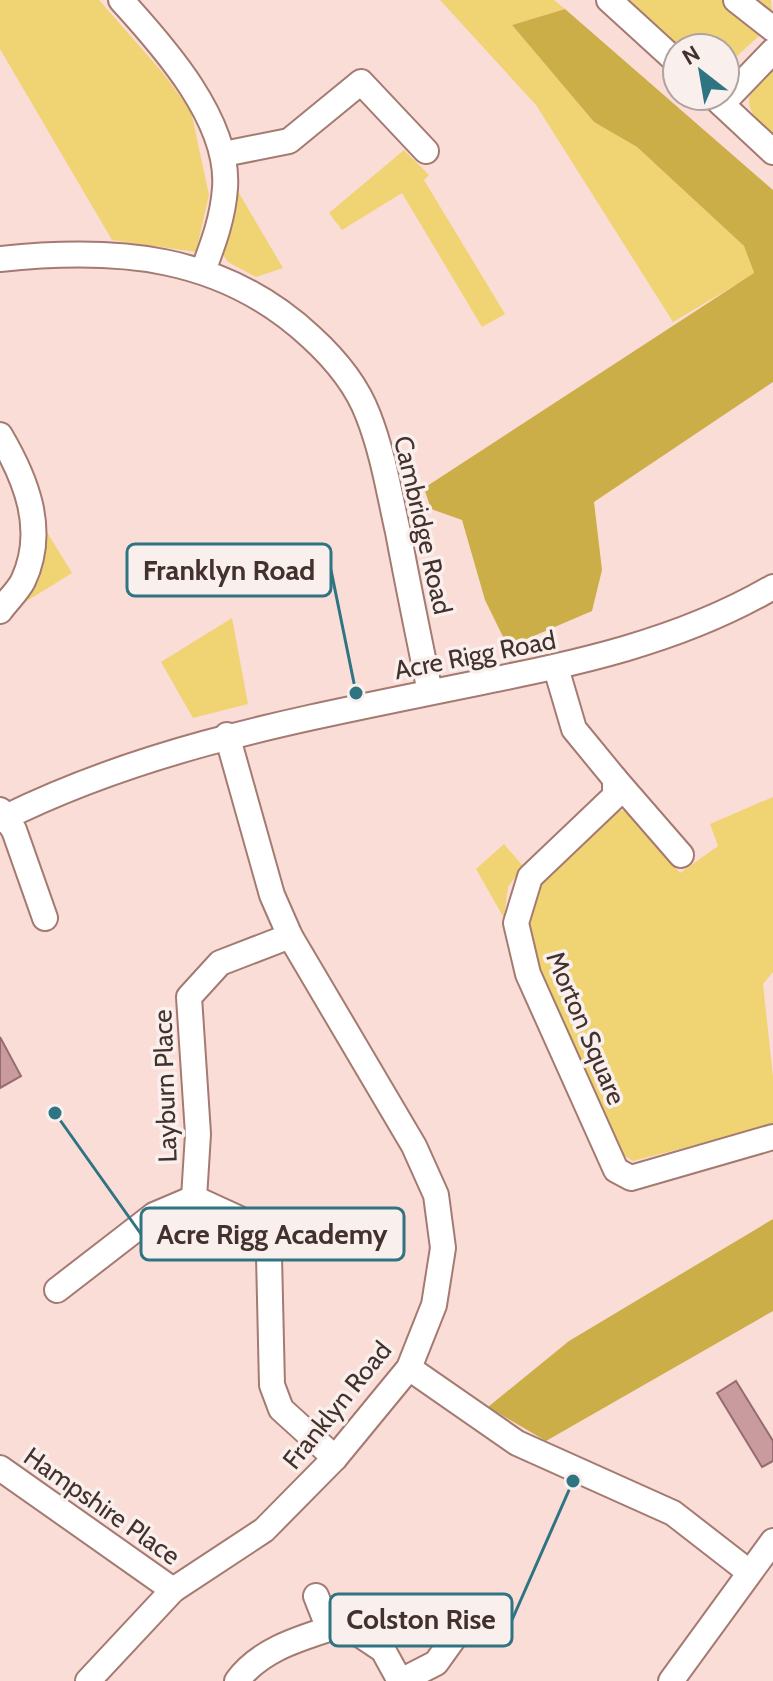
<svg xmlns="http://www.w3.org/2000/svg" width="773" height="1681" font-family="Cabin,sans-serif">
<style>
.green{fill:#f0d372}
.forest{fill:#ccae49}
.building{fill:#c99b9f;stroke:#976c70;stroke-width:2}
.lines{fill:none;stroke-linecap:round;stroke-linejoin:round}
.minor-casing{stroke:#a47a71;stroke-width:28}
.minor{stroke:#fff;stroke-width:24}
.labels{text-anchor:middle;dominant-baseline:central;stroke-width:7;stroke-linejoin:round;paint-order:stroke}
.street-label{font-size:26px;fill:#43312d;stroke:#f9efed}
.leader{fill:none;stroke:#2e7482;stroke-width:3}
.callout-dot{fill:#2e7482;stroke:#f9efed;stroke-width:3}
.callout{fill:#f9efed;stroke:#2e7482;stroke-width:3}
.callout-label{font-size:28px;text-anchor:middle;font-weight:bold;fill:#43312d}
</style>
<rect width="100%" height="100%" fill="#faddd7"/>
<g class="green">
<polygon points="0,0 99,0 163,73 191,111 209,195 196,252 112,240 0,49"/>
<polygon points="440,0 554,0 565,9 512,25 594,122 637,147 744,246 754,274 673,322 536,105"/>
<polygon points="620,0 771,0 773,23 725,67 725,48 677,48"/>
<path d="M773 62V136C739 105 743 95 773 62Z"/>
<polygon points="404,150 429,175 424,180 505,314 482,327 402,193 342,230 329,213"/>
<polygon points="236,188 283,268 256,277 228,262 221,252"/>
<polygon points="45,529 72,573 22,604 42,551"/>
<polygon points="232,618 248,704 193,718 161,662"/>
<polygon points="773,797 773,972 763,984 773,1077 773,1125 633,1161 620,1153 528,955 525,913 535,878 611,809 625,811 680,873 718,846 710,824"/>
<polygon points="504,844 523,866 508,887 504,918 476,869"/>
</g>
<g class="forest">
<polygon points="565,9 773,190 773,382 594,502 602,570 592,611 508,647 485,600 462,520 431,509 424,488 754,273 744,246 637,147 594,122 512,25"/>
<polygon points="773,1219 773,1311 546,1441 488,1407 569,1341"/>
</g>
<g class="building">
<polygon points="0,1037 21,1076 0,1088"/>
<polygon points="736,1381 773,1441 773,1461 762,1467 717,1393"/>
</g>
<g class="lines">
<g class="minor-casing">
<g id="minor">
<path d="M121 0C164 47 230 121 225 188 223 218 213 244 203 271"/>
<polyline points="609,0 677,62"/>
<polyline points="736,0 773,29"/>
<polyline points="713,96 773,152"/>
<polyline points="722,104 773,51"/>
<polyline points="224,154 289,141 361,82 426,151"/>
<path d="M0 259C116 247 222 254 311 337 334 358 357 386 368 415 383 453 389 492 398 532 408 585 419 639 430 692"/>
<path d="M0 435C26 479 47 530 23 581 18 591 7 601 0 611"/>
<polyline points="556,668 574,729 615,779 615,796 530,877 516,923 528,974 616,1170 631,1178 773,1137"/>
<polyline points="615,779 681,855"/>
<polyline points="0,810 14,830 45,918"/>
<path d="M0 820C135 752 281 723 428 693 548 668 665 650 773 587"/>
<polyline points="194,1198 198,1134 189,997 220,963 290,936"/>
<polyline points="57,1290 154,1215 194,1198 253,1225 269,1256 272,1385 281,1409 335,1458"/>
<polyline points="409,1368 517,1443 673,1513 749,1572"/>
<polyline points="0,1468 173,1590"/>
<polyline points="316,1596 329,1629"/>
<polyline points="88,1681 173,1590 264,1530 335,1458 409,1368 434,1305 443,1248 436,1195 414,1146 290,936 272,895 227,735"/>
<path d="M237 1681C262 1647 305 1637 344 1624L383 1650 400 1681"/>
<polyline points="401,1681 436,1663 464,1624"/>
<polyline points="671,1681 773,1541"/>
</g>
</g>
<use href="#minor" class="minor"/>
</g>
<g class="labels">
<g class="street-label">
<text transform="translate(423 525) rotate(77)">Cambridge Road</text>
<text transform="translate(475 655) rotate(-11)">Acre Rigg Road</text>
<text transform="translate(586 1028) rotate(67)">Morton Square</text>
<text transform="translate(165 1086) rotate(-92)">Layburn Place</text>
<text transform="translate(337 1405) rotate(-51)">Franklyn Road</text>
<text transform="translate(102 1506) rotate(35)">Hampshire Place</text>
</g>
</g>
<path class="leader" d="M356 693L331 570M55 1113L141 1234M573 1481L512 1620"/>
<g class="callout-dot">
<circle cx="356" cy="693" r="8"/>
<circle cx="55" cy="1113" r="8"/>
<circle cx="573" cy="1481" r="8"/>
</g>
<g class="callout">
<rect x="127" y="544" width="204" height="52" rx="8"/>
<rect x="141" y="1208" width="263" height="52" rx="8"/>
<rect x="330" y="1594" width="182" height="52" rx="8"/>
</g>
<g class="callout-label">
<text x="229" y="580">Franklyn Road</text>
<text x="272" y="1244">Acre Rigg Academy</text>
<text x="421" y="1629">Colston Rise</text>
</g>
<g transform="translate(701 72) rotate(329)"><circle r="38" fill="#f9efed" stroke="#b0a3a0" stroke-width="2"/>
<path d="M0-6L14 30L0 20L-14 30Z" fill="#2e7482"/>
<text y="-12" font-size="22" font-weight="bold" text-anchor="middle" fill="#43312d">N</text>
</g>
</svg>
